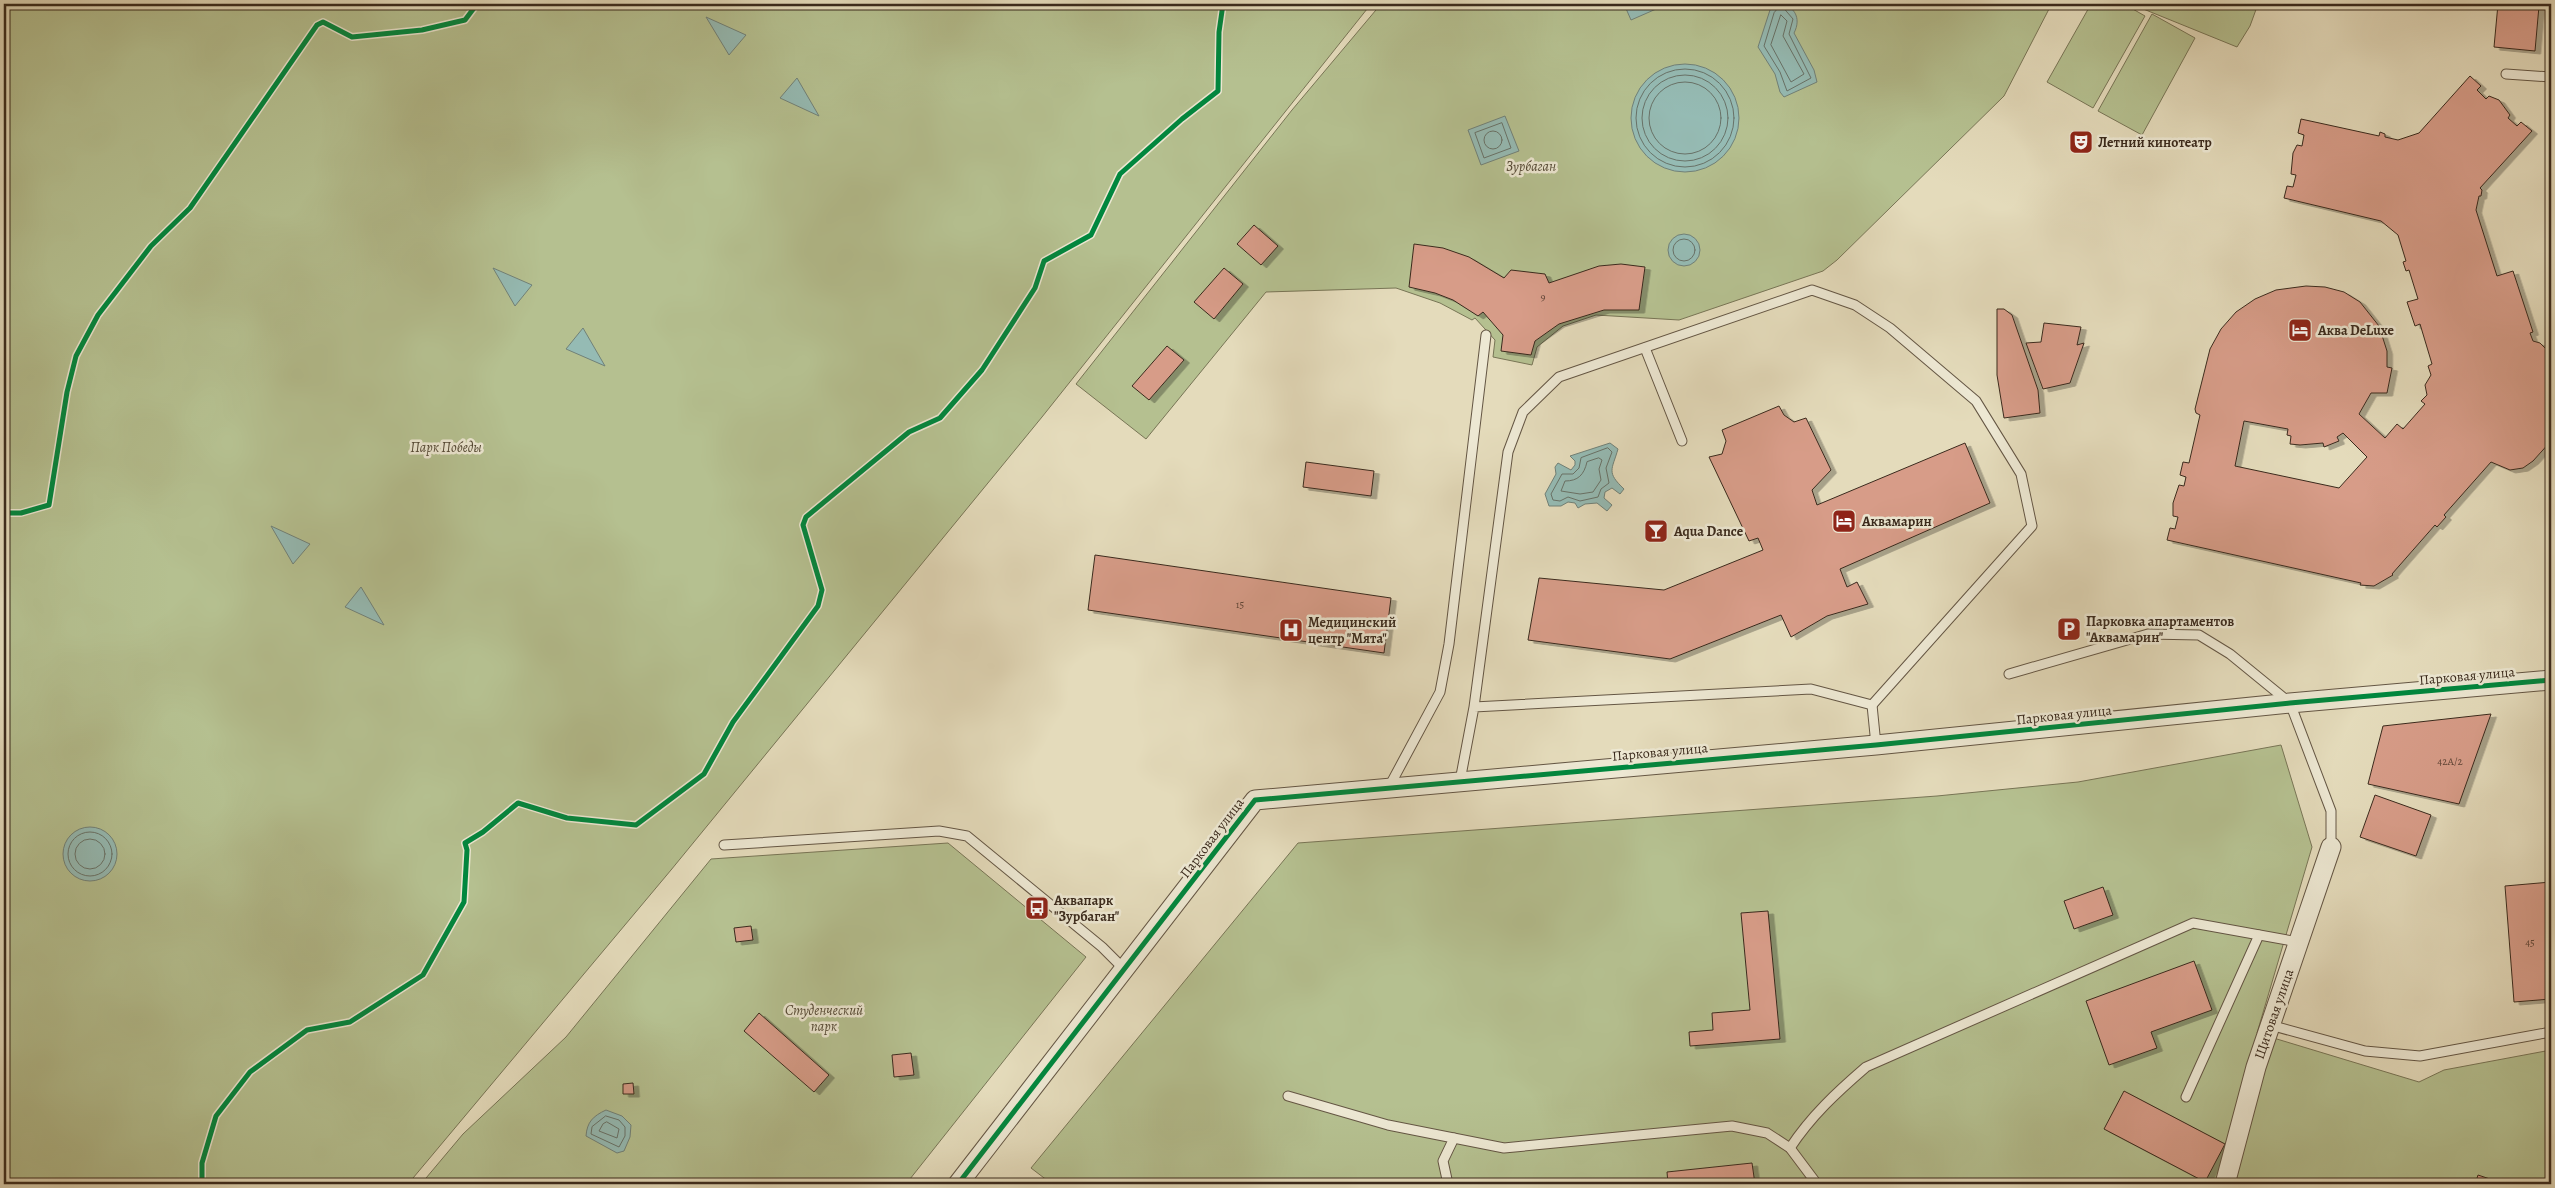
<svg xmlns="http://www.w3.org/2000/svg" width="2555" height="1188" font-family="Alegreya,serif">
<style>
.green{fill:#b5c090;stroke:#787556}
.water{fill:#95bbb4;stroke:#718178}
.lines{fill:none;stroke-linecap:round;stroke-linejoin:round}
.shore{stroke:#687268;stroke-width:1}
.building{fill:#d79c88;stroke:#3a2a1d;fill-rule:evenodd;filter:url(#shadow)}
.service-casing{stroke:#645644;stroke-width:11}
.minor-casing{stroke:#645644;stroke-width:21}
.service{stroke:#ede8d3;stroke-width:9}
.minor{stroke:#ede8d3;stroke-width:19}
.cycleway-casing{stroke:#ede8d3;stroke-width:8}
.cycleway{stroke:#00873e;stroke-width:5}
.labels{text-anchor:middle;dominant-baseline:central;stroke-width:5;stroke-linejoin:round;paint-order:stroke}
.number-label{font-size:11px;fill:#614638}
.poi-label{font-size:14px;font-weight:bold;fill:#3a2a1d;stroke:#ede8d3;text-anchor:start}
.park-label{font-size:14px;font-style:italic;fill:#534834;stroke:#ede8d3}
.street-label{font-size:14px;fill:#3a2a1d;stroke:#ede8d3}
</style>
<defs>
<filter id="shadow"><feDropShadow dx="5.5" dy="3" stdDeviation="0" flood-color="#0004"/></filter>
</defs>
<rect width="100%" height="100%" fill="#e4dbbb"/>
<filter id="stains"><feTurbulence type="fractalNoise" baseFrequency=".004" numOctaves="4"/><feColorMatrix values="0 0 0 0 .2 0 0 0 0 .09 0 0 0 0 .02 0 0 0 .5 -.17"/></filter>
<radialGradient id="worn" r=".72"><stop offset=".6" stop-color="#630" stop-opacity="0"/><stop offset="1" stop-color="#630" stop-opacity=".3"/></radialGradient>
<g class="green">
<polygon points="4,4 1371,4 1042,417 671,870 408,1184 4,1184"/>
<polygon points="1381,4 2039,4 2049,9 2004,96 1837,260 1823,271 1679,320 1596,315 1563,326 1537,347 1532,365 1493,357 1495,340 1475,318 1472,320 1440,303 1396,288 1266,292 1146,439 1076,384 1292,110"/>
<polygon points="2091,4 2124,4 2145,16 2093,108 2047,82"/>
<polygon points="2131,4 2258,4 2250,26 2237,47"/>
<polygon points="2152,14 2195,38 2142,135 2098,111"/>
<polygon points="2281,745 2312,847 2257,1033 2419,1082 2444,1070 2551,1050 2551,1184 1052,1184 1031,1168 1298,843 1937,796 2078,782"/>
<polygon points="948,843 1086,957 906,1184 421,1184 463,1134 566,1037 711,859"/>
</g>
<g class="water">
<polygon points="1624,4 1662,4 1663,6 1631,20"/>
<path d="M1777 4C1794 4 1802 18 1794 33L1814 70 1817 82 1784 97 1780 92 1775 74 1758 47 1770 10Z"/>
<polygon points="706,17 746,35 729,55"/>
<circle cx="1685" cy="118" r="54"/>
<polygon points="797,78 819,116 780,98"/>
<polygon points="1505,116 1519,151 1481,165 1468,130"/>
<circle cx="1684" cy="250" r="16"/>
<polygon points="493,268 532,285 515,306"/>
<polygon points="583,328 605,366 566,349"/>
<path d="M1610 443 1618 449C1612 470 1606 472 1624 489L1620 494 1612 488 1605 492 1604 498 1612 505 1607 511 1597 503 1585 504 1578 508 1575 503 1568 502 1561 506H1549L1545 494 1556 474 1555 467 1558 463 1571 470 1575 465V461L1570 456Z"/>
<polygon points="271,526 310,544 293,564"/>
<polygon points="361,587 384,625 345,607"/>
<circle cx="90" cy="854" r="27"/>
<path d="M606 1110 622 1116 631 1125 630 1137 624 1151 617 1153 586 1136C587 1122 593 1116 606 1110Z"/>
</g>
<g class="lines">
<g class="shore">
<polygon points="1781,5 1793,19 1789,34 1811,78 1787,91 1780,72 1764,46 1774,13"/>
<polygon points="1781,15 1787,21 1783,36 1804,74 1791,82 1771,45"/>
<circle cx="1685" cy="118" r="49"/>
<circle cx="1685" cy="118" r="43"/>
<circle cx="1685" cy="118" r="36"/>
<polygon points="1502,123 1511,148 1484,158 1475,133"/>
<circle cx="1493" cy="140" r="9"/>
<circle cx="1684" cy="250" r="11"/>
<polygon points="1608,448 1612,452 1606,468 1609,483 1601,489 1598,497 1580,501 1568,497 1560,501 1553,500 1551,494 1562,474 1573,474 1579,468 1581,458"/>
<path d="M1599 458 1602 460 1599 469 1601 480 1593 492 1580 494 1561 491 1565 481C1578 481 1584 475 1587 462Z"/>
<circle cx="90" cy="854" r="22"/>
<circle cx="90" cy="854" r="15"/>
<polygon points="606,1116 619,1120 625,1127 625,1136 619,1147 591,1134 592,1127"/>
<polygon points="607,1122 619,1129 617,1138 599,1131 603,1124"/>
</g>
</g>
<g class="building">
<polygon points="2498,4 2539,6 2535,51 2494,47"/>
<path d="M2470 76 2481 86 2477 90 2486 99 2489 96 2499 100 2510 115 2508 118 2517 126 2521 122 2532 131 2480 188 2482 190 2481 196H2479L2476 210 2497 276 2513 271 2533 332 2530 333 2533 341 2540 343 2551 354V441L2533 461 2523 468 2510 470 2491 462 2444 515 2446 517 2437 527 2435 525 2392 574 2393 575 2374 586 2360 585 2361 583 2167 540 2170 528 2175 529 2178 517 2173 516V503L2179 485 2184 486 2186 477 2180 475 2183 462 2189 463 2200 415 2196 413 2195 409 2210 349 2221 329 2236 312 2255 299 2276 290 2306 286 2325 287 2344 292 2360 302 2379 326 2387 351V367L2392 368 2387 393H2371L2359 414 2385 438 2397 424 2403 429 2425 404 2421 401 2427 395 2425 385 2431 375 2428 366 2432 364 2420 324 2415 326 2407 302 2418 299 2409 270 2406 271 2403 262 2406 261 2398 235 2381 221 2284 198 2287 186 2293 187 2296 175 2291 174 2293 153 2297 145 2302 146 2304 135 2298 133 2301 119 2379 136 2380 132 2385 134V137L2398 140 2419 133ZM2244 421 2288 429 2287 435 2291 436 2290 444 2300 445 2323 443 2324 447 2339 441 2337 437 2343 433 2367 457 2339 488 2235 466Z"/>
<polygon points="1254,225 1278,246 1261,265 1237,244"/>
<polygon points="1414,244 1443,248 1469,257 1504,278 1511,270 1545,274 1549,283 1599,266 1621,264 1645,267 1639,310 1604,310 1559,324 1535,341 1531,355 1501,351 1503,335 1483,312 1478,316 1453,300 1435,293 1409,287"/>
<polygon points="1224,268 1243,284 1214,319 1194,302"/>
<polygon points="1997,309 2004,309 2012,315 2038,390 2040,413 2004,418 1997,375"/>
<polygon points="2044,323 2081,327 2077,345 2084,343 2070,383 2043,389 2026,343 2041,342"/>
<polygon points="1167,346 1184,360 1149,400 1132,386"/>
<polygon points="1779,406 1784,415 1794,422 1806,418 1831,470 1812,490 1817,505 1965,443 1990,503 1840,569 1847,587 1857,582 1868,604 1827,616 1791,637 1781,615 1670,659 1528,640 1539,578 1664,590 1763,550 1758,538 1749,541 1709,457 1722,454 1726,441 1722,430"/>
<polygon points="1306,462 1374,471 1371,496 1303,487"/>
<polygon points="1095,555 1391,598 1384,653 1088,610"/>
<polygon points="2491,714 2459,804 2368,784 2383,726"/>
<polygon points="2375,795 2431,815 2416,856 2360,837"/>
<polygon points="2551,882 2551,999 2514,1002 2505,886"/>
<polygon points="2103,887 2113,915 2074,929 2064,901"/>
<polygon points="1768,911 1780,1039 1690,1046 1689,1032 1713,1030 1712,1013 1750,1010 1741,913"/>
<polygon points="751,926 753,940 736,942 734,928"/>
<polygon points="2194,961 2212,1010 2151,1032 2157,1048 2109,1065 2086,1001"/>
<polygon points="759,1013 829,1075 814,1092 744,1031"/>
<polygon points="911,1053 914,1075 894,1077 892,1055"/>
<polygon points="633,1083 634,1094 623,1094 623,1084"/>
<polygon points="2124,1091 2225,1144 2205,1182 2104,1129"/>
<polygon points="1752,1163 1755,1184 1668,1184 1667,1172"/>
<polygon points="2478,1175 2505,1184 2475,1184"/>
</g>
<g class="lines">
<g class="service-casing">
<g id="service">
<polyline points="2506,74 2551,77"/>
<polyline points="1645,348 1682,441"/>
<polyline points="2009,674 2148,634 2199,635 2230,654 2290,703 2331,811 2331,847"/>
<polyline points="1872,705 1876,745"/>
<polyline points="1460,781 1474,707 1508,452 1523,412 1559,377 1812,290 1855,305 1890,328 1976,401 2021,474 2032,526 1872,705 1811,689 1474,707"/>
<polyline points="1389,787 1440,692 1449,644 1486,335"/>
<polyline points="724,845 939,831 967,836 1102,947 1125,970"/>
<polyline points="2270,1025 2365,1051 2420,1056 2551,1032"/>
<polyline points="1288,1096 1388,1125 1504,1148 1732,1126 1767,1133 1790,1148 1817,1184"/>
<polyline points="2186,1097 2259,935"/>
<path d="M1790 1148C1811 1116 1837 1092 1866 1067L2193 923 2298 942"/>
<polyline points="1448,1184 1443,1161 1454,1138"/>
</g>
</g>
<g class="minor-casing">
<g id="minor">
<polyline points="958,1184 1255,800 1876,745 2290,703 2551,680"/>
<polyline points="2225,1184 2256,1067 2331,847"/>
</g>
</g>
<use href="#service" class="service"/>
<use href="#minor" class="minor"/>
<g class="cycleway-casing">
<g id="cycleway">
<polyline points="4,513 21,513 49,505 67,392 76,356 98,315 151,246 190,208 317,25 323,22 352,37 422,30 465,20 477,4"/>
<polyline points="202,1184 202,1163 216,1116 250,1072 307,1030 350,1022 423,975 464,902 467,850 465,843 483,832 518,803 567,818 636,825 704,774 733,722 818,606 822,590 803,525 806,517 909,432 940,418 982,370 1035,288 1044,261 1091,235 1120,174 1182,119 1218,91 1219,32 1223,4"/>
<polyline points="958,1184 1255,800 1876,745 2290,703 2551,680"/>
</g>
</g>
<use href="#cycleway" class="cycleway"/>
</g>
<defs>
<g id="theatre-square" transform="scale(1.25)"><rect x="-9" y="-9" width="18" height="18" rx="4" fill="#8f2418" stroke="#ede8d3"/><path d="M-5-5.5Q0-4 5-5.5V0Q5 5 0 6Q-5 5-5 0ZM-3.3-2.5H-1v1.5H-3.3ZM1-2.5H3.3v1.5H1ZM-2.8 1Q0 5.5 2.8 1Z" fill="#fff"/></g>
<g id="hotel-square" transform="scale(1.25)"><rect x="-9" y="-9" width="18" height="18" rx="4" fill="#8f2418" stroke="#ede8d3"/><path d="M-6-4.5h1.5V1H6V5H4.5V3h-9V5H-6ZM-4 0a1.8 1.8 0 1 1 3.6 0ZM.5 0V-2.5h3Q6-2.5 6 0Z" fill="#fff"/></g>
<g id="bar-square" transform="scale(1.25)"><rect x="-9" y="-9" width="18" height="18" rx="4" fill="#8f2418" stroke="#ede8d3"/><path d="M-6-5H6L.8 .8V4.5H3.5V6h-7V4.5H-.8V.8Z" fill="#fff"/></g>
<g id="parking-square" transform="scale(1.25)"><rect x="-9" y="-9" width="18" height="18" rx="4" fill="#8f2418" stroke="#ede8d3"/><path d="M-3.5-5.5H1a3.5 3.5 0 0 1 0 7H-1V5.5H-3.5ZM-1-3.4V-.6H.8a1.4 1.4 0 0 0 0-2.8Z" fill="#fff"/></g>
<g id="hospital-square" transform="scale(1.25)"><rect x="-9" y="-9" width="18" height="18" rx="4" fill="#8f2418" stroke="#ede8d3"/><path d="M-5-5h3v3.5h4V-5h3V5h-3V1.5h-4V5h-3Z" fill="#fff"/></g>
<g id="bus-square" transform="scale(1.25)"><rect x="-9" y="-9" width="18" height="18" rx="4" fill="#8f2418" stroke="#ede8d3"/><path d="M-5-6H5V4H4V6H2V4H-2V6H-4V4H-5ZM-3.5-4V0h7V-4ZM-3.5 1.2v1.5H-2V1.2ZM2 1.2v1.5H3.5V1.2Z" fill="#fff"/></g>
</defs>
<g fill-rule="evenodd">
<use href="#theatre-square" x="2081" y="142"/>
<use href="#hotel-square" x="2300" y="330"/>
<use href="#hotel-square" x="1844" y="521"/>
<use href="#bar-square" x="1656" y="531"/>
<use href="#parking-square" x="2069" y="629"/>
<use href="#hospital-square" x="1291" y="630"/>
<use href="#bus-square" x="1037" y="908"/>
</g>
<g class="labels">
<g class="number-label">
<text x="1543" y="296">9</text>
<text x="1240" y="604">15</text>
<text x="2450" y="761">42А/2</text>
<text x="2530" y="942">45</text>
</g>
<g class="poi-label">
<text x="2098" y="142">Летний кинотеатр</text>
<text x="2318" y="330">Аква DeLuxe</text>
<text x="1862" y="521">Аквамарин</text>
<text x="1674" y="531">Aqua Dance</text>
<text x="2086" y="621">Парковка апартаментов<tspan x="2086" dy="16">"Аквамарин"</tspan></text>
<text x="1308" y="622">Медицинский<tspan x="1308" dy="16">центр "Мята"</tspan></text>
<text x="1054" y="900">Аквапарк<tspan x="1054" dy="16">"Зурбаган"</tspan></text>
</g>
<g class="park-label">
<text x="1531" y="166">Зурбаган</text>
<text x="446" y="447">Парк Победы</text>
<text x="824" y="1010">Студенческий<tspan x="824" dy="16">парк</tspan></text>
</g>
<g class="street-label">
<text transform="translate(2467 676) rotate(-5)">Парковая улица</text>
<text transform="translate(2064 715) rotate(-6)">Парковая улица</text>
<text transform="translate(1660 752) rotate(-5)">Парковая улица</text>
<text transform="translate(1212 838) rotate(-53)">Парковая улица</text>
<text transform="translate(2274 1014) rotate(-71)">Щитовая улица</text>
</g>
</g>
<rect width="2555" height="1188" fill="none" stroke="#e4dbbb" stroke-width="20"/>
<rect x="5" y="5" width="2545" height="1178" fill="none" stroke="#3a2a1d" stroke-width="2.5"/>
<rect x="10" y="10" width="2535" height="1168" fill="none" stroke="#3a2a1d"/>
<rect width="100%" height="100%" filter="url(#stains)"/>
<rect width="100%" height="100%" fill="url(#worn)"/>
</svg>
